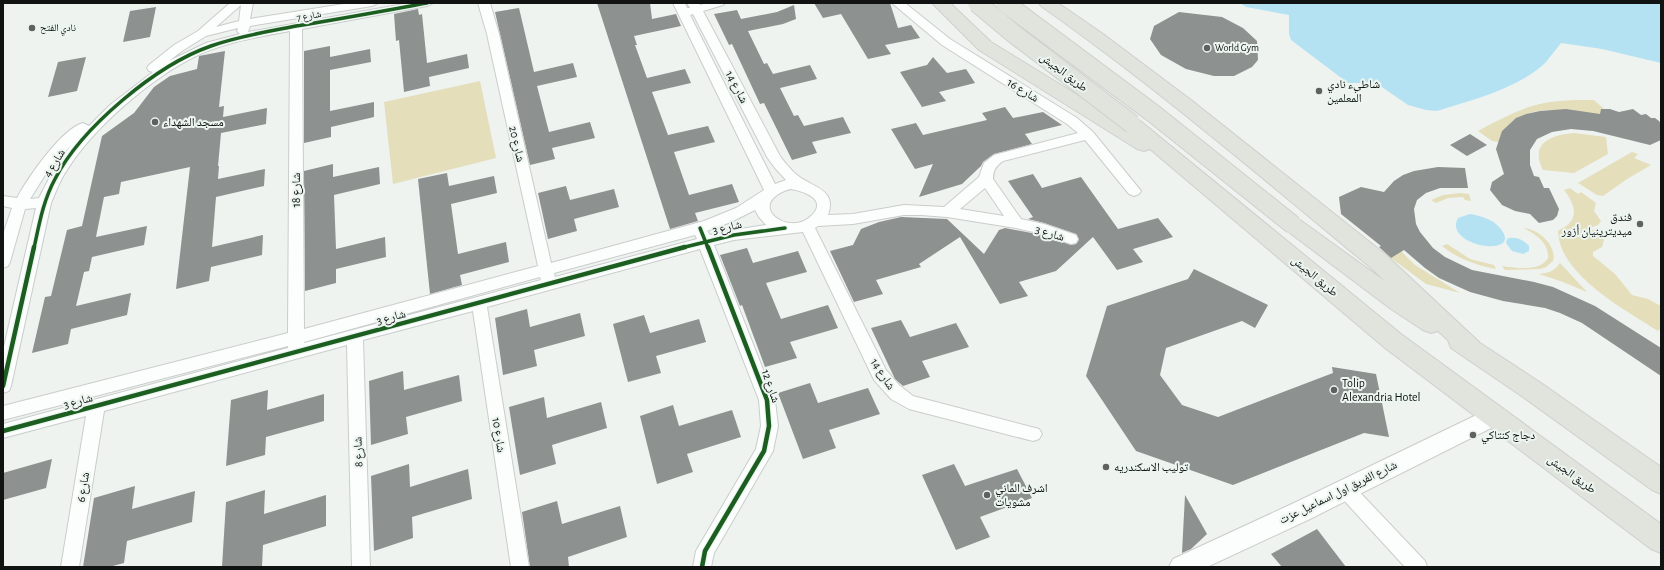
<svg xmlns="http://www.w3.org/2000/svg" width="1664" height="570" font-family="'Alegreya Sans','Noto Naskh Arabic',sans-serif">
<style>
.green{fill:#e4debb}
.water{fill:#b4e2f3}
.building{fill:#8d918f}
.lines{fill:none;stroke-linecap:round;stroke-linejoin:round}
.minor-casing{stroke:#c9cdcb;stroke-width:2}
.tertiary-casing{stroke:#c9cdcb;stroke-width:2}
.trunk-casing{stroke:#cdd0ce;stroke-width:2}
.minor{fill:#fcfdfd;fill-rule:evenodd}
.tertiary{fill:#fcfdfd;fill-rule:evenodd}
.trunk{fill:#e0e4dc;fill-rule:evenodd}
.trunk-bridge-casing{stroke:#cdd0ce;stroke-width:20;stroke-linecap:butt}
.trunk-bridge{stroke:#e0e4dc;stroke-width:18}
.cycleway-far1-casing{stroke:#ecf5f0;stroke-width:5.5}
.cycleway-casing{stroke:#ecf5f0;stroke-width:7}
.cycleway-far1{stroke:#1b5e20;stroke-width:3.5}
.cycleway{stroke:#1b5e20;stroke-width:4.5}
.poi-dot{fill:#5e615f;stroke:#ecf5f0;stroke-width:1.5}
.labels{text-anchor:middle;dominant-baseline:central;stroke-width:4;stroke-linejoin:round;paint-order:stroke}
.far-street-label{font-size:10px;fill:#101311;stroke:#ecf5f0}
.far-poi-label{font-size:10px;fill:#101311;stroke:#ecf5f0;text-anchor:start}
.street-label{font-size:12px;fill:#101311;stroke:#ecf5f0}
.poi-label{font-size:12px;fill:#101311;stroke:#ecf5f0;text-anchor:start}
</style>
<rect width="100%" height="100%" fill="#eef3f0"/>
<g class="green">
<polygon points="480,81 496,158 393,184 384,102"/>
<path d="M1594 100 1604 109 1601 110 1602 115C1567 110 1513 99 1499 142L1492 141 1478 131C1495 122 1513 112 1532 106 1552 100 1573 100 1594 100Z"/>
<path d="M1574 133 1606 137 1608 154 1574 173 1543 170C1529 143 1551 135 1574 133Z"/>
<polygon points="1632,152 1638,154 1634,158 1651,165 1627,179 1603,196 1597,195 1578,183"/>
<path d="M1570 188 1578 194 1581 192 1596 203 1594 211 1601 221 1598 225 1590 228 1601 235 1604 240 1602 247 1593 252V256L1615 274 1632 295 1648 299 1661 306V328L1658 331C1625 310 1560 275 1558 232L1559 230C1580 221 1576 205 1564 190Z"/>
<polygon points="1460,193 1469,194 1471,201 1465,200 1463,197 1448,198 1436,203 1431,200 1443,195"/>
<path d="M1523 228C1538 229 1557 245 1553 261L1546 267 1540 269 1505 270 1502 266C1516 268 1540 272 1548 258 1549 243 1536 234 1523 228Z"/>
<polygon points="1394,244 1415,265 1460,293 1426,284 1391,258 1397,254"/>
<path d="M1447 244 1470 259 1494 265 1496 269C1476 265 1458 259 1442 246Z"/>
<path d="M1560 263 1587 292 1563 282 1539 274C1548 273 1555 271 1560 263Z"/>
</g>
<g class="water">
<path d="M1240 3H1661V63L1602 49 1561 43C1556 49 1551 56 1546 62 1520 88 1472 100 1437 111L1426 110 1408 105 1376 83H1348L1291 40 1289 34V15L1246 7Z"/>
<path d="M1470 214C1481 216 1493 219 1500 228 1526 259 1442 247 1458 218Z"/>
<path d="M1509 238C1517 237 1524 240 1529 246V251L1523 254 1512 251 1506 243 1507 239Z"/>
</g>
<g class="building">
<polygon points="597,3 650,3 652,19 676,14 681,26 634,36 637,45 635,45 647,78 685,69 691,83 652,92 668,135 708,126 715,142 674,152 689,195 732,184 739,202 695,213 698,221 670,229"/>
<polygon points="814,3 890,3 898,28 911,25 920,38 885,45 891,54 868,59 841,14 823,18"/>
<polygon points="794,5 796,19 783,24 748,31 764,64 767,63 773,74 810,65 817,79 780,88 794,116 798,115 804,126 843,117 851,133 812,142 817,153 792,160 764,103 760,104 732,44 729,45 714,14 737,10 741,19 777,12"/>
<polygon points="156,7 150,37 123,42 130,11"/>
<polygon points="519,8 534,72 573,63 577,77 537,86 549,132 590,122 595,138 552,148 555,159 530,165 495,12"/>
<polygon points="418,9 419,15 422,14 427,63 467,54 469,68 429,77 430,86 404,92 399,40 396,41 394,14"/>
<polygon points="1179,12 1222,17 1243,28 1257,41 1258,60 1252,67 1234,76 1214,76 1186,69 1161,55 1150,39 1154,26"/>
<polygon points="330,46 330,57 370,49 371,62 330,70 330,111 374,102 374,117 331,127 331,137 304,143 304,51"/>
<polygon points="225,51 219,107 224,106 223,117 267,108 266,124 221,133 218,166 219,166 218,179 265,169 264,186 216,197 212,247 263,235 262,255 211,267 209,281 176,289 190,167 121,182 119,194 104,197 96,237 147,226 144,245 92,257 89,271 84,272 76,306 131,293 127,315 71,329 68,344 32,353 45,297 51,296 67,230 82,226 102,136 134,113 154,87 170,76 197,69 199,56"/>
<polygon points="86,57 77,91 48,97 58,62"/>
<polygon points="933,57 947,73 966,69 975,83 939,92 946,101 922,107 900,72 927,65"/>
<polygon points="1005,107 1013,118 1043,112 1062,125 1025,134 1032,144 994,154 983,162 981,166 962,184 919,197 933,164 915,169 891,129 916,123 923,135 987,120 982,113"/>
<polygon points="1566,109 1600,114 1601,109 1610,109 1619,112 1633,109 1641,115 1646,114 1651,118 1655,118 1659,121 1661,124 1661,140 1650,145 1593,131 1571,129 1552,132 1537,139 1530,150 1530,165 1534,176 1539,177 1544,188 1549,188 1559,209 1557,216 1553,220 1539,223 1530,214 1515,211 1502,205 1490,190 1492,182 1504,174 1496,149 1502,131 1516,118 1526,114 1540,111"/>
<polygon points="1470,134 1487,145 1467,156 1450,145"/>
<polygon points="333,164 333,177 379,167 380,184 334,195 336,249 385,237 386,257 336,269 336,283 305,291 304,171"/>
<polygon points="1438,167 1465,168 1468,188 1440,188 1426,193 1417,200 1414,209 1416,224 1420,232 1433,248 1445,257 1472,270 1534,282 1553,287 1595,306 1661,348 1661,376 1582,323 1560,313 1545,308 1503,301 1470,292 1439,278 1425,268 1404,250 1391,258 1379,247 1381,246 1341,214 1339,197 1361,187 1384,192 1394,181 1403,175 1414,171"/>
<polygon points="447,173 449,186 494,176 497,193 451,204 458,254 506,242 509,262 460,275 462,285 430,294 418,179"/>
<polygon points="1033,174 1042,188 1081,177 1118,229 1158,218 1173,237 1133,249 1143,262 1117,270 1093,237 1056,271 1019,282 1028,296 1000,304 960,237 919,264 921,267 876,280 883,294 854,302 830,251 853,245 861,229 879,222 901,217 947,219 984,254 999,230 1005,228 1042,235 1071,245 1076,244 1079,240 1076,234 1044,223 1028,219 1033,217 1008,181"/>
<polygon points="566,186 570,200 614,189 619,207 574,219 577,231 548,239 538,193"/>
<polygon points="747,248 753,263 798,251 807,272 766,283 781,319 828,305 838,328 790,342 797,358 765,367 742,305 740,306 720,255"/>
<polygon points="1194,269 1268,305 1255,328 1242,321 1166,348 1160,375 1182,405 1218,417 1333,373 1332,367 1376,374 1389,437 1364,433 1233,485 1136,451 1086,376 1107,306 1188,279"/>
<polygon points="527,309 530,327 580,313 585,336 534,350 537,366 503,375 495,318"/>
<polygon points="644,315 650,333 699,319 706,342 656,356 661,373 628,382 613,324"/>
<polygon points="901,320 910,337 956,323 969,347 922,361 930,377 903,386 895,379 871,328"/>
<polygon points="403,371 404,390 459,375 462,401 406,417 408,434 371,445 369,381"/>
<polygon points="810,383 818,403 868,388 880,414 829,430 836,448 803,459 778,393"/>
<polygon points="268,390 267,410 324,394 324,421 266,437 265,455 226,466 231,400"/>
<polygon points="544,397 547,418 601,402 607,428 552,445 556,464 520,475 509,407"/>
<polygon points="673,405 679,426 732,410 741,437 687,454 693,472 657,484 640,416"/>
<polygon points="52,459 46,488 3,500 3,473"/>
<polygon points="409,464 410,487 468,469 472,499 412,517 413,538 374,551 371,476"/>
<polygon points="954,464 965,486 1017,469 1032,498 980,517 990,537 956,550 922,475"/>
<polygon points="135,486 132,509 195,491 192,522 127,541 124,563 109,567 83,567 94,498"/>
<polygon points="265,490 264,514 326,495 326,526 263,545 262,567 222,567 226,502"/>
<polygon points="1185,495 1207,534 1191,549 1182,553"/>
<polygon points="557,501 562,524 620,506 627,537 568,557 569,567 530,567 522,512"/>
<polygon points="1317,529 1346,567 1282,567 1271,554"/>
</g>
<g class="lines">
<g class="minor-casing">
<g id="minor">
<path d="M230 3H253L250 19 350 3H378L372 6 250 26 248 32 409 3H433L427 6 302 29 304 329 538 266 487 34 478 3H490L499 34 551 263 704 221 736 208 764 190 673 3H685L687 8H690L687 3H699L700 5 707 3H725L723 5 703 11 780 156C787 166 797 177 808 182 823 190 835 195 828 215L853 214 904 205 944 207 979 177 984 163 994 155 1078 133 1067 124 942 45 892 3H905L950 39 1077 118 1093 132 1141 191 1139 194 1134 196 1129 194 1085 140 1003 161C996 166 993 170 993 179L1021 219 1044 224 1076 235 1078 239 1076 243 1071 244 1042 234 1016 228 947 217 921 215H904L853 224 818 226 815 228 886 370 899 385 913 396 1039 429 1042 434 1039 439 1033 441 909 409 891 399 874 380 803 232 734 240 714 245 775 400 778 426 773 451 714 553 711 567H693L696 551 756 449 761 426 759 400 700 249 487 307 529 567H511L473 311 363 340 370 567H352L347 345 104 411 79 567H61L86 416 3 438V424L288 348V346L3 420V406L288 333 290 31C258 37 226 42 196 56 151 78 93 128 67 170 60 180 56 192 51 203L11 386 9 391 3 393V351L36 208 25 209 10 262 8 266 3 268V234L12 208 3 206V196L17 198C27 179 62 128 83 123L89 126 110 105 153 72 149 71 147 68 149 65 174 45 198 31ZM241 5 239 21 216 27ZM693 14 767 157 775 168 786 180 775 184 690 15ZM238 28 237 31 240 34 206 43 169 61 182 51 206 36ZM71 145 54 169 39 198 30 199 45 175ZM985 188 1004 216 960 209ZM790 189C803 191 829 199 811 216 789 238 743 204 790 189ZM755 210 759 217 766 225 734 230 710 235 707 231 731 222ZM695 235 697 239 555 277 554 273ZM540 277 541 280 304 343V342Z"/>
<polygon points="1345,481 1351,483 1425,561 1427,567 1405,567 1339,495 1336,489 1339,483"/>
</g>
</g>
<g class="tertiary-casing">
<polygon id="tertiary" points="1493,407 1501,409 1504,416 1501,423 1310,519 1207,567 1169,567 1173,559 1294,503"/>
</g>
<g class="trunk-casing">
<g id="trunk">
<polygon points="932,3 950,3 991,42 1123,123 1125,120 1132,118 1139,120 1401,334 1661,524 1661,553 1651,549 1385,348 1150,149 1144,151 1137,149 979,50"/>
<path d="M1039 3H1058L1103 34 1191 100 1386 255 1480 343 1541 383 1661 467V494L1652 490 1523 397 1451 348 1448 340 1438 331 1431 333 1423 330 1391 309 1286 230 1283 225 1286 220 1293 217 1300 220 1386 282 1370 267C1262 178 1156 87 1041 6Z"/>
</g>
</g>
<use href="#minor" class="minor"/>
<use href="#tertiary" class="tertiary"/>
<use href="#trunk" class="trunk"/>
<g class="trunk-bridge-casing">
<g id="trunk-bridge">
<polyline points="977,3 1014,34 1132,124"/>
<polyline points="1005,3 1154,114 1293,225"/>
</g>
</g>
<use href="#trunk-bridge" class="trunk-bridge"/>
<g class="cycleway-far1-casing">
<g id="cycleway-far1">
<polyline points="700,228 708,248"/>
<path d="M34 248C39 225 43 201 55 179 81 128 156 65 211 46 238 36 267 32 296 26 340 19 383 11 427 3"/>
<polyline points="681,248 734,235 785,228"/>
</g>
</g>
<g class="cycleway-casing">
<g id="cycleway">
<polyline points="3,386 34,247"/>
<polyline points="3,431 685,247"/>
<polyline points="702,567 705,551 764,451 769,426 767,400 708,247"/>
</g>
</g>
<use href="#cycleway-far1" class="cycleway-far1"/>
<use href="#cycleway" class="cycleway"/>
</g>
<g class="poi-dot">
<circle cx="32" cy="28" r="4"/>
<circle cx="1207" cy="48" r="4"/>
<circle cx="1319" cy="91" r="4"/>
<circle cx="155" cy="122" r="4"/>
<circle cx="1640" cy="224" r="4"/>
<circle cx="1334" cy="390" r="4"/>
<circle cx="1473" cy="435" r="4"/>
<circle cx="1106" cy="467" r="4"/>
<circle cx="987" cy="495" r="4"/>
</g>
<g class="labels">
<g class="far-street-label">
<text transform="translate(309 16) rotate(-10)">شارع 7</text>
</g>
<g class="far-poi-label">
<text x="40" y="28">نادي الفتح</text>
<text x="1215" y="48">World Gym</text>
</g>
<g class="street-label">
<text transform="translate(1064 72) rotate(37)">طريق الجيش</text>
<text transform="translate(737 87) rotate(62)">شارع 14</text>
<text transform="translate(1023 90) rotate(31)">شارع 16</text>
<text transform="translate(517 144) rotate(77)">شارع 20</text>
<text transform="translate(54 163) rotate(-58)">شارع 4</text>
<text transform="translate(296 190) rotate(-90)">شارع 18</text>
<text transform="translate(727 227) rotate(-13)">شارع 3</text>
<text transform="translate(1050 233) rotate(17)">شارع 3</text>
<text transform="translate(1315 276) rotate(40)">طريق الجيش</text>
<text transform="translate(391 317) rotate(-15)">شارع 3</text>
<text transform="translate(883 374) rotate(57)">شارع 14</text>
<text transform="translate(771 386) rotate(71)">شارع 12</text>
<text transform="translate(78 401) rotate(-15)">شارع 3</text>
<text transform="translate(499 435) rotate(81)">شارع 10</text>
<text transform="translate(358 452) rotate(-92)">شارع 8</text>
<text transform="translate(1572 474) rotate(36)">طريق الجيش</text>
<text transform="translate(83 487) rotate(-81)">شارع 6</text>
<text transform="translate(1338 492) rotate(-26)">شارع الفريق اول اسماعيل عزت</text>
</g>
<g class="poi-label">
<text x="1327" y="84">شاطيء نادي<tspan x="1327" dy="14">المعلمين</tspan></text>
<text x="163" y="122">مسجد الشهداء</text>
<text x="1632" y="217" text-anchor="end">فندق<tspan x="1632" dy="14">ميديترينيان أزور</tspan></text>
<text x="1342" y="383">Tolip<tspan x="1342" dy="14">Alexandria Hotel</tspan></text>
<text x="1481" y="435">دجاج كنتاكي</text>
<text x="1114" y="467">توليب الاسكندريه</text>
<text x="995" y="488">اشرف الماني<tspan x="995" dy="14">مشويات</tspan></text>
</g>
</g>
<rect width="1664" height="570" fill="none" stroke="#101311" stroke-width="8"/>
</svg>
